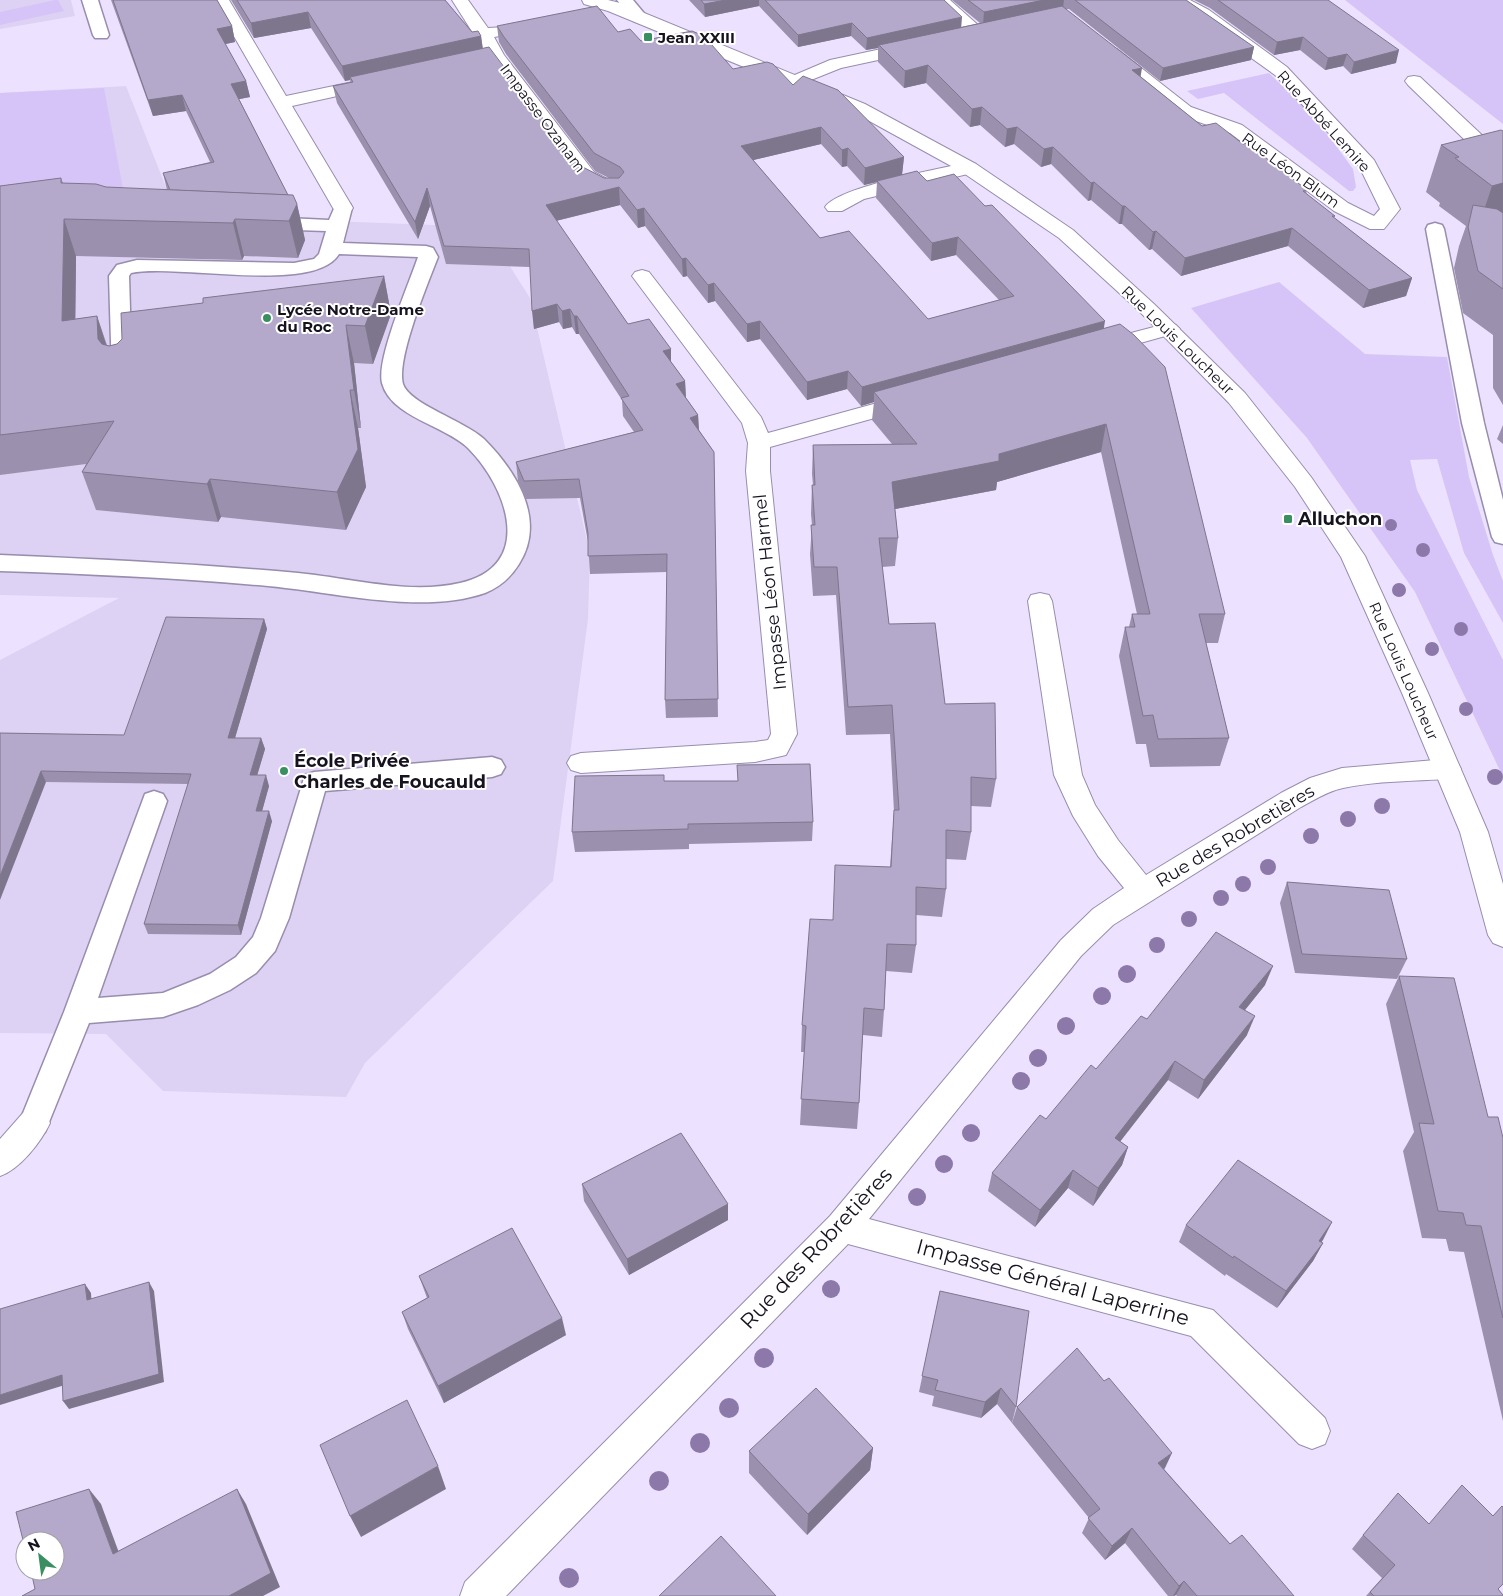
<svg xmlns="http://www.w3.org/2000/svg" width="1503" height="1596" font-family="Montserrat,sans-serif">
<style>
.built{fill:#ddd2f3}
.green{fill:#d6c4f8}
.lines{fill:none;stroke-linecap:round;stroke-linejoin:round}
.lane-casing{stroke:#988dad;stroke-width:3}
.street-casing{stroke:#988dad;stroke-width:2}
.secondary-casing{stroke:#988dad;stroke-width:2}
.lane{fill:#fff;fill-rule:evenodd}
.street{fill:#fff;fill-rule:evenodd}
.secondary{fill:#fff;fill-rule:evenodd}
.tree{fill:#8c78a9}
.wall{fill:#9b91ae;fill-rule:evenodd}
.shaded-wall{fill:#7e768d}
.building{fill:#b4a9ca;stroke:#7e768d}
.poi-dot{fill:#3a8f61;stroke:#fff;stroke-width:2}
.labels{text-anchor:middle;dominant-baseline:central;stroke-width:4;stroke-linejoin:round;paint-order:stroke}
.far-poi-label{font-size:15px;font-weight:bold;fill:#16121e;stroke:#fff;text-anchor:start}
.far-street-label{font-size:15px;fill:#16121e;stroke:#fff}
.poi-label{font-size:18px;font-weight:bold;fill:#16121e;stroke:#fff;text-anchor:start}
.street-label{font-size:18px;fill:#16121e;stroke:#fff}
.near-street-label{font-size:21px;fill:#16121e;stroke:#fff}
</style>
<rect width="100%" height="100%" fill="#ece2ff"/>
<g class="built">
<polygon points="0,0 71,0 75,16 0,29"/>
<polygon points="0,33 0,93 126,86 177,215 485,227 530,298 590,553 588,619 553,881 365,1063 346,1097 163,1091 106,1034 0,1033 0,660 119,598 0,595"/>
</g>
<g class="green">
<polygon points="55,0 58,0 64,11 0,25 0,12"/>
<polygon points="1345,0 1503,0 1503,124"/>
<polygon points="1269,73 1306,109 1331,139 1353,169 1356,187 1353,191 1349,191 1224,93 1198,99 1187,91"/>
<polygon points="104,88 124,194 0,210 0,93"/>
<polygon points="1279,282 1365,354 1447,357 1469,477 1493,555 1503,581 1503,623 1464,553 1437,459 1410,460 1417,490 1503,660 1503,777 1415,592 1307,438 1191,308"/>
</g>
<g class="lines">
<g class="lane-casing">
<g id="lane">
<polygon points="82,0 98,0 109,35 107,38 95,38 93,35"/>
<polygon points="617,0 633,0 648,18 640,23 634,21"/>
<path d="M343 202 350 204 352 208 343 243 426 246 433 248 438 257C428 283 396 359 403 384 409 404 465 421 484 439 516 471 547 520 519 564 511 577 500 587 485 593 422 615 334 592 268 586 179 578 89 574 0 571V555C100 559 199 564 298 573 351 578 408 595 460 583 536 566 507 487 468 448 444 425 391 417 382 383 376 359 409 284 418 257L339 254C315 295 175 263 131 273L129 276 132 376 129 380 122 382 115 380 112 376 109 276 117 265 137 260 294 263 314 259 319 254 326 231 266 229 259 227 257 223 259 219 266 217 329 220 336 204Z"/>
<polygon points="1435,223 1442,225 1444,229 1484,423 1503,500 1503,544 1495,542 1492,537 1462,423 1426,229 1428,225"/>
<polygon points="492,757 501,760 505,767 501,774 492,777 325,791 289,918 275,951 256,973 230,990 198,1005 163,1017 89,1023 45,1132 34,1136 23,1132 19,1123 64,1012 145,794 154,791 163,794 167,801 98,998 163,993 210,974 236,957 253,937 261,918 305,775 314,772"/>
</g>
</g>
<g class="street-casing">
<g id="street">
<polygon points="213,0 229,0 286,96 372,78 378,79 381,83 378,87 292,106 353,208 350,212 336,212 333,208"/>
<polygon points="452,0 468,0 488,28 506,27 509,31 506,35 494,37 504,55 594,172 614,183 617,187 614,191 600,191 580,180 490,60"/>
<polygon points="932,0 950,0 988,34 985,38 973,38"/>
<polygon points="1170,0 1190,0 1209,10 1287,67 1374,160 1400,209 1384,229 1370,229 1334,211 1230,133 1179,115 1105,57 1102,53 1105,49 1117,49 1191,107 1242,125 1348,203 1374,216 1380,209 1359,166 1275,75"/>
<polygon points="914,42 920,43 923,47 920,51 841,68 796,86 790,85 787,81 790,77 830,60"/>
<polygon points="1414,76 1420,77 1484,137 1503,144 1503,156 1470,145 1408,85 1405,81 1408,77"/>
<path d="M969 162 976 164 978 168 976 172 864 199 842 211H828L825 207C840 186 941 169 969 162Z"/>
<polygon points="642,270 649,272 761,417 768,433 910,394 918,396 921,401 918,406 770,447 770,471 797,734 786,755 755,762 581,773 571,770 567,763 571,756 581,753 755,742 768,740 771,734 746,471 748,443 742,423 632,276 635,272"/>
<polygon points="1169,323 1176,325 1180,329 1176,333 1101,354 1093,353 1090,348 1093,343"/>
<path d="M1040 593 1049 595 1052 601 1082 775 1095 805 1118 840 1146 875 1281 793 1310 778 1342 768 1447 759 1457 762 1461 769 1457 776 1447 779C1413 781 1376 781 1343 788 1328 791 1314 800 1301 807L1113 925 1081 956 869 1219 1213 1310 1325 1418 1330 1431 1325 1444 1312 1449 1299 1444 1191 1336 848 1244 506 1596H460L465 1582 830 1216 1061 940 1093 909 1124 888 1098 856 1073 816 1054 775 1028 601 1031 595Z"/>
<path d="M34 1109 45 1113 50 1123C41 1142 20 1169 0 1176V1139L23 1113Z"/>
</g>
</g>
<g class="secondary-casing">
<polygon id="secondary" points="582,0 608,0 620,3 865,104 976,164 1073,230 1154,304 1245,393 1311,477 1365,556 1428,693 1488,832 1503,884 1503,947 1493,943 1488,935 1460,832 1402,693 1341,557 1295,487 1229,403 1140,312 1059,238 962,172 853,112 608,11 584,4"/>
</g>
<use href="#lane" class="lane"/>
<use href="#street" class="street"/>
<use href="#secondary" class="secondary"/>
</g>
<g class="tree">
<circle cx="1391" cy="525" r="6"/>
<circle cx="1423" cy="550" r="7"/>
<circle cx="1399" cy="590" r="7"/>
<circle cx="1461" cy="629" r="7"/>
<circle cx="1432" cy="649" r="7"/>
<circle cx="1466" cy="709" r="7"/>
<circle cx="1495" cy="777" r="8"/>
<circle cx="1382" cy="806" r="8"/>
<circle cx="1348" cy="819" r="8"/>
<circle cx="1311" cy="836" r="8"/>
<circle cx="1268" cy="867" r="8"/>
<circle cx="1243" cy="884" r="8"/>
<circle cx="1221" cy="898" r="8"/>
<circle cx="1189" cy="919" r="8"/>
<circle cx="1157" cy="945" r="8"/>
<circle cx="1127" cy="974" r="9"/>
<circle cx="1102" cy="996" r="9"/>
<circle cx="1066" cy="1026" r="9"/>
<circle cx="1038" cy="1058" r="9"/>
<circle cx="1021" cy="1081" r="9"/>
<circle cx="971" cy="1133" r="9"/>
<circle cx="944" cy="1164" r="9"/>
<circle cx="917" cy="1197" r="9"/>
<circle cx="831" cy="1289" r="9"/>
<circle cx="764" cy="1358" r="10"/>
<circle cx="729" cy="1408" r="10"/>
<circle cx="700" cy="1443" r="10"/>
<circle cx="659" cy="1481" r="10"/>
<circle cx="569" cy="1578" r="10"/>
</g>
<g class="wall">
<polygon points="111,0 217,0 232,26 235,42 225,44 246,81 250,97 239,99 288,195 297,204 305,240 298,258 244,256 242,260 76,256 75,319 97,316 107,345 109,346 117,344 203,303 384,276 391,314 373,364 354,363 361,428 358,428 366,487 346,530 221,517 218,522 96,510 82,472 86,464 0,475 0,186 61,178 63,183 106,187 167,190 163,173 210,162 186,111 153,116"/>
<path d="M231 0H445L472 32 481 36 483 49 577 164 604 178H609L595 171 506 54 499 42 497 26 618 32 641 41 733 69 793 85 904 157 902 174 927 181 1104 328 1225 614 1218 643H1206L1229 738 1220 766 1150 767 1146 744H1136L1119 656 1125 627H1129L1132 614H1137L1101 452 997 482 996 490 895 509 898 538 895 566 882 567 889 624 996 779 991 807 971 806V832L966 860 946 859V889L942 917 916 915V945L912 973 886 971 884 1010 882 1037 863 1035 859 1103 857 1129 800 1125 804 1052H801L802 1025 832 920 890 867 894 812 890 734 846 735 836 595 813 596 810 554 812 525 811 514 812 485H813L812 474 813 445 892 444 872 420 874 402 861 406 847 389 807 400 760 339 747 342 715 301 708 303 687 276 683 277 645 226 638 228 620 205 556 221 628 324 671 349V362L685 381 686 398 698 415 699 430 714 452 718 717 666 718 665 700 667 572 590 574 588 542 580 498 526 499 518 481 516 462 634 432 623 416 622 400 579 334H576L572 327 563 329 559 322 534 329 530 267 446 264 430 206 418 239 337 103 333 86 351 83 350 80 345 81 311 28 254 38ZM821 144 842 167 847 166 864 185 877 182 876 198 931 261 956 255 999 300 928 319 820 238 753 160Z"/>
<polygon points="689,0 944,0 961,27 980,23 952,0 1186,0 1254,47 1251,60 1160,81 1069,9 1065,9 1140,76 1202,126 1243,144 1307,190 1306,194 1335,216 1334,218 1412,278 1406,296 1363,308 1288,246 1181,276 1152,249 1149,250 1122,224 1119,224 1091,200 1088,201 1051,164 1041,167 1014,144 1005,147 980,125 970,127 926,83 904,88 878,62 878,48 866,50 851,36 798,47 759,6 705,17"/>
<polygon points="1194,0 1328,0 1396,63 1351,74 1343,66 1325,70 1300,50 1274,55 1210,8"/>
<polygon points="1503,131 1503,405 1493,388 1493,335 1463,313 1454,268 1459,246 1466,226 1439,206 1440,203 1426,192 1441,145"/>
<polygon points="1503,425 1503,444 1497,439"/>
<polygon points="264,619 267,629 235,738 261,738 265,749 257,775 269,786 262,811 272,821 241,935 148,934 144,924 188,784 46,782 0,733 124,735"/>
<polygon points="664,775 664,781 813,822 812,841 689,844 689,849 575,852 572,832"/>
<polygon points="1287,882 1407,959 1397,979 1295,973 1280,903"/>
<polygon points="1399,976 1488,1117 1503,1138 1503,1421 1464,1252 1449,1251 1446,1239 1422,1238 1403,1151 1414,1132 1386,1004"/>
<polygon points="1265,985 1245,1010 1247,1035 1198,1099 1168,1080 1120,1141 1128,1147 1122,1165 1093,1206 1068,1188 1035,1227 988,1191 992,1173 1147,1019"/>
<polygon points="582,1184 728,1204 728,1220 629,1275 584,1201"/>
<polygon points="1332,1222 1321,1242 1323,1243 1313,1261 1277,1308 1226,1274 1225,1276 1179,1242 1186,1225"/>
<polygon points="419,1276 566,1335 444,1403 408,1329 402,1312 427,1298"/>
<polygon points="940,1291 1016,1407 1012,1423 997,1404 981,1418 932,1406 934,1396 919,1392"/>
<polygon points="1017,1407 1165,1468 1164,1469 1230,1544 1294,1596 1177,1596 1176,1595 1174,1596 1168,1596 1125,1543 1105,1560 1082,1533 1089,1518 1012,1423"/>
<polygon points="873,1448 870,1470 807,1535 749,1473 749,1451"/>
<polygon points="1502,1506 1498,1589 1503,1596 1366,1596 1382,1578 1352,1549 1363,1535 1429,1524 1493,1516"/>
</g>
<g class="shaded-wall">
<polygon points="726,0 759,0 759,6 705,17 704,4"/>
<polygon points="1044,0 1064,0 1063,8 983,25 984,12"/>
<polygon points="308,12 311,28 254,38 251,23"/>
<polygon points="962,17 961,30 879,45 878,48 866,50 867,38"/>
<polygon points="852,23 851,36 798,47 798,35"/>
<polygon points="232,26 235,42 221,45 217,29"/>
<polygon points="481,36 483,52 350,77 350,80 345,81 342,66"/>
<polygon points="1303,37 1300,50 1274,55 1277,42"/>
<polygon points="1254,47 1251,60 1160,81 1163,68"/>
<polygon points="1399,50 1396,63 1351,74 1354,62"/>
<polygon points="1347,54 1343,66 1325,70 1328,58"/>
<polygon points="928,65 926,83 904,88 905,71"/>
<polygon points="1142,68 1139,86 1132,70"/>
<polygon points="246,81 250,97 235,100 231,84"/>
<polygon points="182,95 186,111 153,116 148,100"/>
<polygon points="982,107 980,125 970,127 972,109"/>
<polygon points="821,127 821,144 741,163 741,146"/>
<polygon points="1017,127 1014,144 1005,147 1007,129"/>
<polygon points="1053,147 1051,164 1041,167 1044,149"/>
<polygon points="848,148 847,166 842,167 842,150"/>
<polygon points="904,157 902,175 877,181 877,182 864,185 865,168"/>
<polygon points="1094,182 1091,200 1088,201 1091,183"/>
<polygon points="1503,183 1503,227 1476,234 1492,186"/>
<polygon points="619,187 620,205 547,223 546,205"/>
<polygon points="427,188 430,206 418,239 415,222"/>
<polygon points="297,204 305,240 298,258 289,221"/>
<polygon points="1122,206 1125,206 1122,224 1119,224"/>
<polygon points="644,208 645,226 638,228 637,210"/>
<polygon points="64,219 76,256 75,358 62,321"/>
<polygon points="235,219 244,256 242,260 233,223"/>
<polygon points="1292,228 1288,246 1181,276 1185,258"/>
<polygon points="1156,231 1152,249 1149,250 1153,232"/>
<polygon points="958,237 956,255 931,261 932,243"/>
<polygon points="686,258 687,276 683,277 682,259"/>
<polygon points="384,276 391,314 373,364 365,326"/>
<polygon points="1412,278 1406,296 1363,308 1369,290"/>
<polygon points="714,283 715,301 708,303 708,285"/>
<polygon points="557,304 559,322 534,329 532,311"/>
<polygon points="570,309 572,327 563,329 562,311"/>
<polygon points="97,316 109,354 98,339"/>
<polygon points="574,316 577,316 579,334 576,334"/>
<polygon points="760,321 760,339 747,342 747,324"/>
<polygon points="1105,321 1102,340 874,392 874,402 861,406 862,387"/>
<polygon points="346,325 354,363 361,428 354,390"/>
<polygon points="671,349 671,367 663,351"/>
<polygon points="848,371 847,389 807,400 807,382"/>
<polygon points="685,381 686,400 676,384"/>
<polygon points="350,390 358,428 366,487 346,530 337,492"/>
<polygon points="698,415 699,433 690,418"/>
<polygon points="1106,424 1101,452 997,482 996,490 890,510 892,482 999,454"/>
<polygon points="210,479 221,517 218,522 207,484"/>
<polygon points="264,619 267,629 232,748 228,738"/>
<polygon points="261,738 265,749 254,786 250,775"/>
<polygon points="41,771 46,782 0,900 0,876"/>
<polygon points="266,775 269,786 259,822 256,811"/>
<polygon points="269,811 272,821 241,935 238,925"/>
<polygon points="1273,966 1265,985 1232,1026 1239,1007"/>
<polygon points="1255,1016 1247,1035 1198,1099 1204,1080"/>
<polygon points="1175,1061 1168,1080 1109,1156 1115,1138"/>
<polygon points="1128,1147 1122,1165 1093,1206 1098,1188"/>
<polygon points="1073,1170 1068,1188 1035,1227 1040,1210"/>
<polygon points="728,1204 728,1220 629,1275 627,1259"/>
<polygon points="1332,1222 1323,1240 1310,1258 1319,1241"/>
<polygon points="1323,1243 1313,1261 1277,1308 1286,1291"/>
<polygon points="149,1282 154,1291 164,1382 69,1409 63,1401"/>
<polygon points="85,1284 91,1293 92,1309 87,1300"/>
<polygon points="562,1318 566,1335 444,1403 438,1386"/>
<polygon points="62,1375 68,1384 0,1405 0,1395"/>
<polygon points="1001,1388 997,1404 981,1418 985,1402"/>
<polygon points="873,1448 870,1470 807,1535 808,1514"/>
<polygon points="1172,1453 1165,1468 1151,1478 1158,1463"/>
<polygon points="438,1466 446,1489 361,1537 350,1516"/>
<polygon points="89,1489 101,1504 125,1569 113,1554"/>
<polygon points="237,1489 246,1504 280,1587 263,1596 229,1596"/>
<polygon points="1132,1528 1125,1543 1105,1560 1112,1546"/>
<polygon points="1184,1581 1176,1595 1174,1596 1173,1596 1179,1586"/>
</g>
<g class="building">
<polygon points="113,0 217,0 232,26 217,29 246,81 231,84 288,195 170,190 163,173 214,162 182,95 148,100"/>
<polygon points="237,0 445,0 472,32 478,31 481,36 342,66 308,12 251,23"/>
<polygon points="701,0 726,0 704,4"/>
<polygon points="765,0 944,0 962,17 867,38 852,23 798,35"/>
<polygon points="968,0 1044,0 984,12"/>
<polygon points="1075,0 1186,0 1254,47 1163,68"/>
<polygon points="1218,0 1328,0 1399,50 1354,62 1347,54 1328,58 1303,37 1277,42"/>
<polygon points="597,6 618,32 630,29 641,41 692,31 704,36 733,69 767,62 773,64 793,85 803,76 838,90 904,157 865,168 848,148 842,150 821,127 741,146 820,238 849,231 928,319 1014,296 958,237 932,243 877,181 917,171 927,181 954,174 985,206 992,205 1105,321 862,387 848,371 807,382 760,321 747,324 714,283 708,285 686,258 682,259 644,208 637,210 619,187 546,205 628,324 649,319 671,349 663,351 685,381 676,384 698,415 690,418 714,452 718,699 665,700 667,554 588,556 588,533 579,479 524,481 516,462 643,430 621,398 629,396 577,316 574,316 570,309 562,311 557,304 532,311 529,249 444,246 427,188 415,222 333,86 353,82 350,77 489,47 577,164 604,178 619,178 624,172 620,167 594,153 504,37 497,26"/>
<polygon points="1062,6 1142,68 1132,70 1202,126 1216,123 1243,144 1247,143 1307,190 1303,191 1335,216 1332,216 1412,278 1369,290 1292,228 1185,258 1156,231 1153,232 1125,206 1122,206 1094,182 1091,183 1053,147 1044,149 1017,127 1007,129 982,107 972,109 928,65 905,71 879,45"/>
<polygon points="1501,130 1503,131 1503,183 1492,186 1455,158 1459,157 1441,145"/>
<polygon points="61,178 61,183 96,184 106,187 293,195 297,204 289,221 235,219 233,223 64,219 62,321 97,316 98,339 102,344 109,346 117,344 122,339 121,313 203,303 203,298 384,276 365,326 346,325 354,390 350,390 358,449 337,492 210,479 207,484 82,472 114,421 0,435 0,186"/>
<polygon points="1473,205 1497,209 1503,213 1503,289 1478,271 1468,227"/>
<polygon points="1120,324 1134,335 1165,367 1225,614 1199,614 1229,738 1158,739 1153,715 1143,716 1125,627 1135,627 1132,614 1150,614 1106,424 999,454 999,461 892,482 898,538 879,538 889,624 935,623 945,704 995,703 996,779 971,777 971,832 946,830 946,889 916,887 916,945 887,944 884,1010 864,1008 859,1103 801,1099 806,1026 802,1025 810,919 833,920 835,865 891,867 894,810 899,810 892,705 848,707 837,567 814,567 811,525 815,525 812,485 815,485 813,445 917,444 874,392"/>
<polygon points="166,617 264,619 228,738 261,738 250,775 266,775 256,811 269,811 238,925 144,924 191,774 41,771 0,876 0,733 124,735"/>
<polygon points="810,764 813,822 688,824 688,829 572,832 575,776 664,775 664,781 738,781 737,765"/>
<polygon points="1287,882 1389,890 1407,959 1302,954"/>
<polygon points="1216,932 1273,966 1239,1007 1255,1016 1204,1080 1175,1061 1115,1138 1128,1147 1098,1188 1073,1170 1040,1210 992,1173 1040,1115 1046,1119 1091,1065 1096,1069 1141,1016 1147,1019"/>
<polygon points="1399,976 1454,978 1488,1117 1498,1117 1503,1138 1503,1318 1481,1226 1466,1225 1463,1213 1438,1211 1419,1123 1434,1124"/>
<polygon points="681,1133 728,1204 627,1259 582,1184"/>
<polygon points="1238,1160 1332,1222 1319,1241 1323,1243 1286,1291 1234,1256 1233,1258 1186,1225"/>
<polygon points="512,1228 562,1318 438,1386 402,1312 429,1297 419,1276"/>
<polygon points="149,1282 159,1374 63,1401 62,1375 0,1395 0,1309 85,1284 87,1300"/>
<polygon points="940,1291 1029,1311 1016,1407 1001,1388 985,1402 935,1390 938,1380 922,1376"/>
<polygon points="1077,1348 1104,1381 1109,1378 1172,1453 1158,1463 1230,1544 1242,1535 1294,1596 1197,1596 1184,1581 1179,1586 1132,1528 1112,1546 1088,1518 1100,1509 1017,1407"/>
<polygon points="816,1388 873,1448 808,1514 749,1451"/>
<polygon points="407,1400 438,1466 350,1516 320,1445"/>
<polygon points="1462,1485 1493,1516 1502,1506 1503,1507 1503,1584 1498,1589 1503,1595 1503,1596 1374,1596 1370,1592 1395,1565 1363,1535 1398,1493 1429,1524"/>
<polygon points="89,1489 113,1554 237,1489 271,1573 229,1596 22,1596 35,1589 31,1571 55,1571 55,1541 25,1541 25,1548 16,1512"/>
<polygon points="721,1536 776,1596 659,1596"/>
</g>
<g class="poi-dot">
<rect x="643" y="32" width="10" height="10" rx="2.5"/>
<circle cx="267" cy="318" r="5"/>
<rect x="1283" y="514" width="10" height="10" rx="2.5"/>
<circle cx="284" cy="771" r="5"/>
</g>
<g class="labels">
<g class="far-poi-label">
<text x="658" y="37">Jean XXIII</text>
<text x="277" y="309">Lycée Notre-Dame<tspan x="277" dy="17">du Roc</tspan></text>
</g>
<g class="far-street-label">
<text transform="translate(543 118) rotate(53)">Impasse Ozanam</text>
<text transform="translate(1324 121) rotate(48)">Rue Abbé Lemire</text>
<text transform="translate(1291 170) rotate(36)">Rue Léon Blum</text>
<text transform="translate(1178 340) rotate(44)">Rue Louis Loucheur</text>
<text transform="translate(1404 671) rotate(66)">Rue Louis Loucheur</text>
</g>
<g class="poi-label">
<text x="1298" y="519">Alluchon</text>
<text x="294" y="761">École Privée<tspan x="294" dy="21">Charles de Foucauld</tspan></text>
</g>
<g class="street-label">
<text transform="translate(770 592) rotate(-96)">Impasse Léon Harmel</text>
<text transform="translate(1235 836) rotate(-31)">Rue des Robretières</text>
</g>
<g class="near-street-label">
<text transform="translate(816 1248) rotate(-47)">Rue des Robretières</text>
<text transform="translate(1053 1282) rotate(15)">Impasse Général Laperrine</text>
</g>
</g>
<g transform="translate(40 1556) rotate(331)"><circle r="24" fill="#ffffff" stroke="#a2a0a5"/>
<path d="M0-4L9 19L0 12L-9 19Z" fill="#3a8f61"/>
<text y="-8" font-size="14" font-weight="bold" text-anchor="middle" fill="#16121e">N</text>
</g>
</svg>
